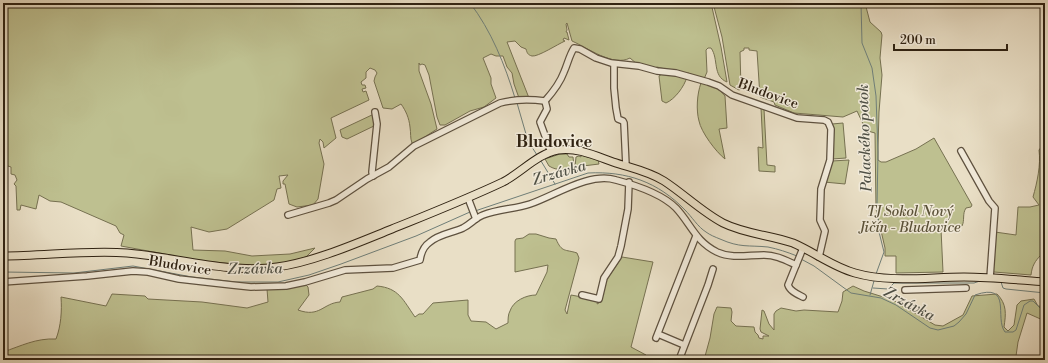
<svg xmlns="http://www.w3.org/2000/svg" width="1048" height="363" font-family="'Libre Bodoni',serif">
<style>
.green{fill:#bec090;stroke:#767151}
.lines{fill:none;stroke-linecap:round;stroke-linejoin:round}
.stream{stroke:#6f7e78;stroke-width:1}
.minor-casing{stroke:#5e513f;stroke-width:8}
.major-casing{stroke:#2f2212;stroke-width:9}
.minor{stroke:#f1eada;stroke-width:5.5}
.major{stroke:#e9dfc6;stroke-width:7}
.labels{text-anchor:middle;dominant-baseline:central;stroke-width:3;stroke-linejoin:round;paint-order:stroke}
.street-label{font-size:14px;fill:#2f2212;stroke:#f1eada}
.park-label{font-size:14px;font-style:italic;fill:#5a5138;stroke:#f1eada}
.water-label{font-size:15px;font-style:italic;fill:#4f5045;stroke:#f1eada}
.quarter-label{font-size:16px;font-weight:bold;fill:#2f2212;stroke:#f1eada}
</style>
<rect width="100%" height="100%" fill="#e9dfc6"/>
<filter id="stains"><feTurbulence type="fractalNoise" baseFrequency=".005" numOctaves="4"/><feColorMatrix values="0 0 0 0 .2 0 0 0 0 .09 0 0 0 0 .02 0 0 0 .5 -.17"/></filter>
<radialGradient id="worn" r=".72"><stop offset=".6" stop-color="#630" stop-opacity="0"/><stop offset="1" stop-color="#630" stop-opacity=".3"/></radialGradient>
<g class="green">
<path d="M3 3H374L375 4 377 3H711L721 47 727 82C712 76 719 59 711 48H708L706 50 707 72 704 79 688 73 686 74 657 67 655 68 637 64 630 58C613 67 588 48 572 41L567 23 566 24 567 30 566 32H567L569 40 564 38 563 40 565 41C558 44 538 57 532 56 528 55 527 53 526 49L521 47 515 41 507 42 529 98H519L514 84 512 73 507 67 503 56H496L491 54 483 58 491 78V84L496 98 484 107 470 111 445 125H440L437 117 429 75 425 65 422 64 420 65 419 63V71L431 104 437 129 414 144 412 143C410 138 411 133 410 127 409 118 406 111 401 104L392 109 383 108 374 81 375 77 377 73 375 70 370 68 366 72V78L361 82 362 85H365L366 88 362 89 363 92 366 91 369 100 331 118 336 138 324 148 323 142 320 139 319 143 324 164 318 199 313 205 297 207 289 204 285 184H283V181L288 175 279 176 281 188 277 189 274 200 227 229 209 232 191 227 193 250 225 251 252 256 290 254 315 248 306 257 285 263 260 266 202 261 121 246 124 235 120 233 116 226 61 202 50 201 39 195 36 209 21 205 20 210H17L16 186 14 184 17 180 15 175 11 174V167L5 165 3 168Z"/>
<path d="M713 3H865L870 22 881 32 882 35 880 58 882 75 879 112 878 148V160L881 162H886L916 149 934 138 972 205 971 207 966 208C962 214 965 220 962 226L949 227 941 229 943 272 896 273V256H885V248L876 209 875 133 864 130V126L857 111 843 117 794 113 775 105 774 102 760 97 757 51 749 50V48H744V50L740 52 741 89 739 90 730 85 722 37Z"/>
<path d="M662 74 687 77C684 87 675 99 666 103L662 101 659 76Z"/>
<path d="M701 83C710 84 720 89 725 96L727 128 719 129 725 159C716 152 701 132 699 121 696 110 697 94 701 83Z"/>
<polygon points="761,108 764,109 767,165 775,166 775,172 759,171 758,147 763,148"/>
<polygon points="374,114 376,125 347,139 342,137 340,130"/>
<polygon points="843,123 846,158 832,159 832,124"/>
<path d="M1045 142V255H1041C1035 261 1032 266 1031 275L994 272 993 271 995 232 1016 235 1018 207H1030L1039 205 1033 197C1037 183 1041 165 1039 150Z"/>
<path d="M560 154H567L569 157H573L574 167C565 170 557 171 549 166L545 159Z"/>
<polygon points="581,155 598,160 599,164 575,167 576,157 579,156 581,157"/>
<polygon points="849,160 845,184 824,182 831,166 832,161"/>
<path d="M529 234H536L549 238 556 239C562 253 565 249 577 253L579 258 565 310 567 314 571 295 598 300 597 304 599 303 605 282 622 257 653 262 631 347 646 355V357L652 360H3V352C21 346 36 338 56 339 61 326 62 311 61 297L106 306 112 294 145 296 148 299 202 302 247 308 268 302 267 289 306 285 308 287 309 295 298 310C320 318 323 303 340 302L342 297 373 289 377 286C399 288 403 300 415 317L419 314H423L433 303 468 300V315L471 321 486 322 496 329 508 323C508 320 508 314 510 311 513 301 526 295 536 295L547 272 548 265 515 272V241L516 239 523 238Z"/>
<path d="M853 286 864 291 893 300 935 325 943 326 963 315 972 296 997 294C1007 304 1006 314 1004 327L1008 331 1014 325 1017 305 1021 301 1034 299 1038 306 1045 307V321L1027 313 1018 342 1016 356H1025L1034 360H704L710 338 714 314 717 307 731 308 732 312 731 321 736 326 754 327 755 332 758 335 759 338 763 339V336H769L761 332 760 329 762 310 764 311 769 324 774 330V314L776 311 781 308 796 311 804 310 838 312 842 301 843 292Z"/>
</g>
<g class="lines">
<g class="stream">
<path d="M470 3C491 30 505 65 515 98"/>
<polyline points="861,3 862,43 872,68 876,96 878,152 877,206 879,232 884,252 876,274"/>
<polyline points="517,103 528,141 537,155"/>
<polyline points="541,161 555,184"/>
<path d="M475 211 588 173C627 171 658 182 685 210 692 217 698 227 706 232 710 235 715 237 720 239 740 248 748 245 768 247 778 249 787 252 797 256"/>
<path d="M801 259 814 266 851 293 881 298 896 305 930 328 938 330 954 326 959 322 966 314 975 295C1013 282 994 318 1005 332H1013L1016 330 1024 305 1030 301H1033L1045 313"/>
<polyline points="3,272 74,273 133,266 192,277 235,282 278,282 309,275 341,264 416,236 470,212"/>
<polyline points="873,288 888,289 894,283 974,283 980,281 1001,282 1003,288 1006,289 1045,293"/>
<polyline points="870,295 874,281"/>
</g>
<g class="minor-casing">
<g id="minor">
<polyline points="614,64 614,88 616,108 618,119 623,121 624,123 626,166"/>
<path d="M545 101C553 92 560 83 564 72 568 63 569 56 574 48L580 49 596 58 611 63 639 66 657 71 676 73 708 82 719 86 732 95 797 118 824 120 828 122 831 129 830 160 821 189 820 220 825 231 819 257"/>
<polyline points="545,101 547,109 540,122 551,152"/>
<polyline points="961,151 989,201 995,208 990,278"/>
<polyline points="373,176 372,172 377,124 375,112"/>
<polyline points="468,198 476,219"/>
<path d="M288 215 329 203 336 200 367 179 389 167 414 146 500 103C515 99 529 99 545 101"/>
<path d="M803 248 788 285C790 291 797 294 803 297"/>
<path d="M3 282 87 276 133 271 148 272 179 279 232 285 251 287 286 286 305 282 345 270 393 268 420 260C421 253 424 246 430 242 439 234 452 233 463 228 471 224 475 218 483 215 498 209 515 209 530 204 556 195 589 172 616 180 635 185 662 194 676 208 691 224 695 241 717 252 732 259 748 255 764 255 776 255 785 260 796 265"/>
<polyline points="905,290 966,288"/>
<polyline points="582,295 599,299 604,278 618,257 621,246 628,209 629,182"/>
<polyline points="658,334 684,345"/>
<polyline points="656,338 696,236"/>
<polyline points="679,360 708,285 713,269"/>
</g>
</g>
<g class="major-casing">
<path id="major" d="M3 256C44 256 86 250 127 253 177 257 227 274 277 267 314 262 357 243 392 229 429 214 467 199 503 182 522 172 537 154 558 150 577 147 596 156 613 162 631 168 648 171 664 181 684 194 702 212 723 223 745 234 770 235 793 243 814 252 833 267 855 273 890 283 928 277 964 277 991 277 1018 280 1045 282"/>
</g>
<use href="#minor" class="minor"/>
<use href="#major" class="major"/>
</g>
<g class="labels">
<g class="street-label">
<text transform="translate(768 94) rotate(20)">Bludovice</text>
<text transform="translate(180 266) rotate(9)">Bludovice</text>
</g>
<g class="park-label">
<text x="910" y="212">TJ Sokol Nový<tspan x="910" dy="16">Jičín - Bludovice</tspan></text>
</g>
<g class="water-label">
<text transform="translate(865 138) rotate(-92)">Palackého potok</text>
<text transform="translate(559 173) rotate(-16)">Zrzávka</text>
<text transform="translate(255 269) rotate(-1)">Zrzávka</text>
<text transform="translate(909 304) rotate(28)">Zrzávka</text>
</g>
<g class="quarter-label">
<text x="554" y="142">Bludovice</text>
</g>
</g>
<rect width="1048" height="363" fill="none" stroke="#e9dfc6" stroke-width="16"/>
<rect x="4" y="4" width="1040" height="355" fill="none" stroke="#2f2212" stroke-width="2"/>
<rect x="8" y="8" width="1032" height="347" fill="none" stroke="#2f2212"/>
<path d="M894 44v6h113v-6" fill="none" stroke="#2f2212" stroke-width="2"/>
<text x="900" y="44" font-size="12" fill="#2f2212" stroke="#f1eada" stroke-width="3" paint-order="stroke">200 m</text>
<rect width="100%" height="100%" filter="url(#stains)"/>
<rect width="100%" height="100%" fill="url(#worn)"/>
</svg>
